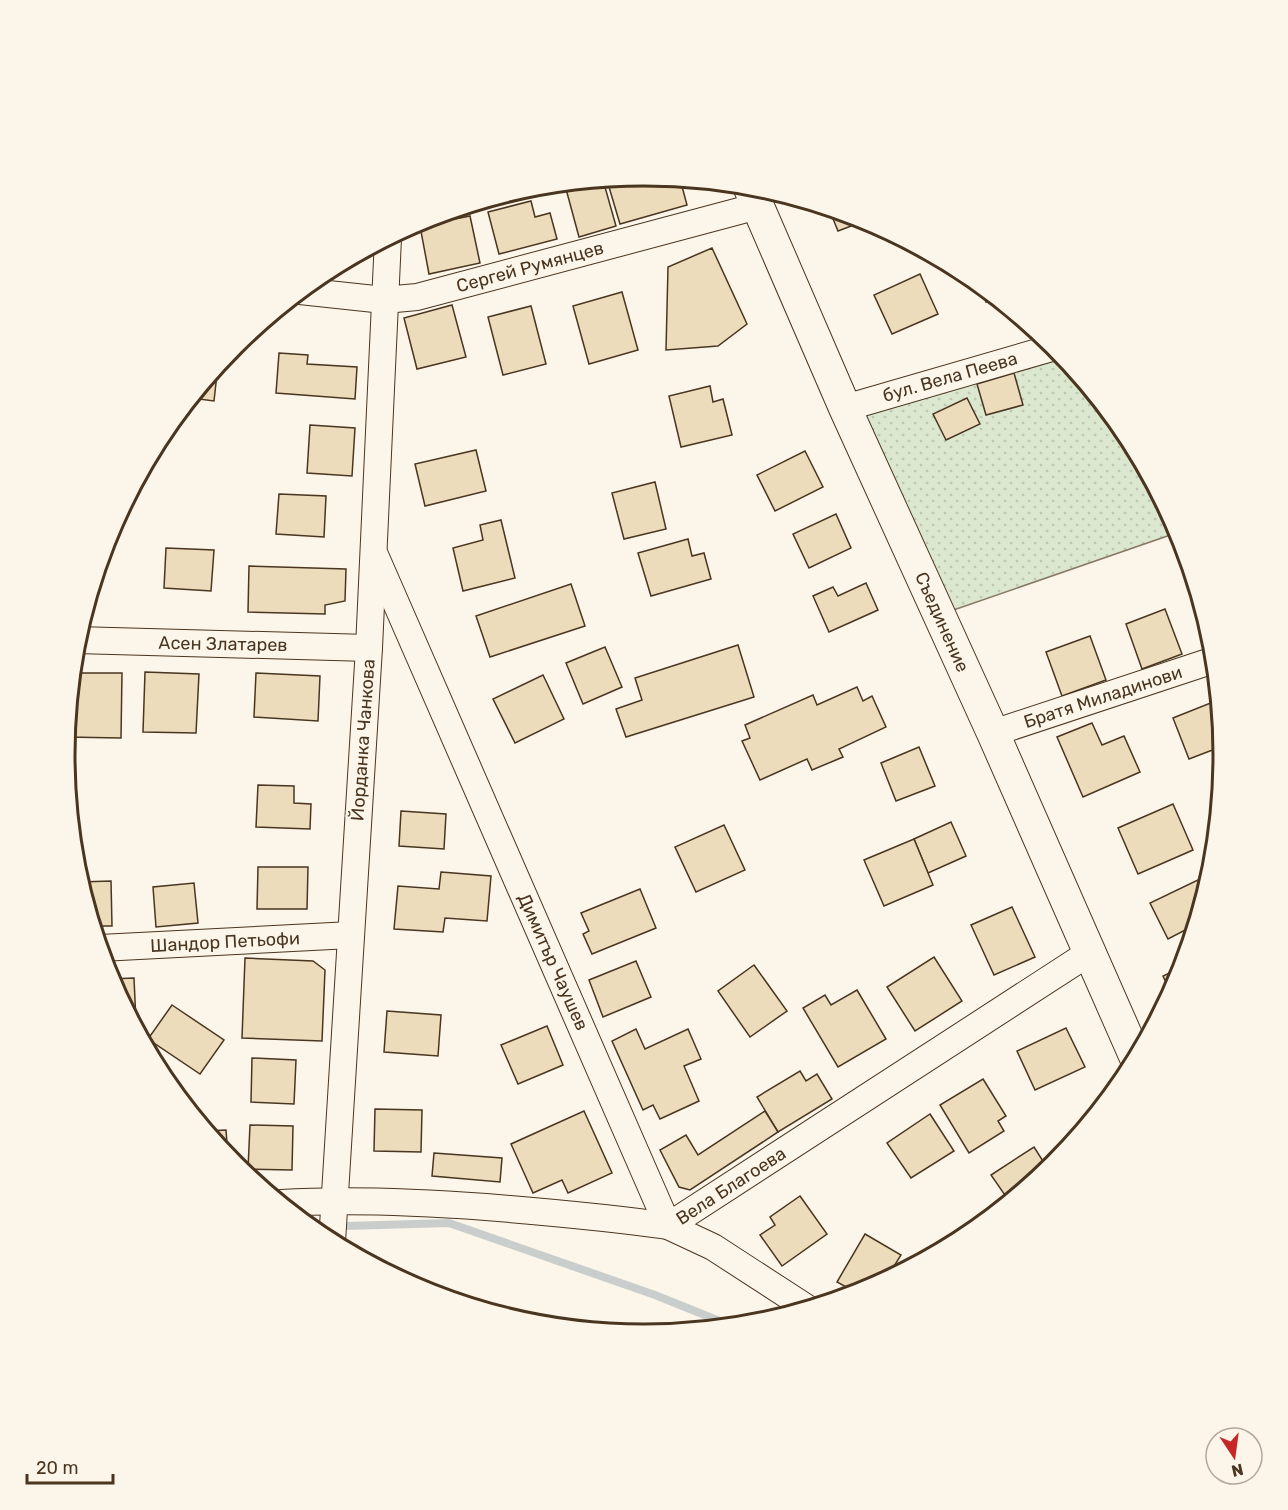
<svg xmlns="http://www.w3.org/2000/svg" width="1288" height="1510" font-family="Rubik,sans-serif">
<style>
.park{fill:url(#park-dots);stroke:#887966;stroke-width:1.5}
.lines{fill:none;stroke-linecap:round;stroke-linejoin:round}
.stream{stroke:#c9cecd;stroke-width:8}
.building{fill:#ecdcbc;stroke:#4a3520;stroke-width:1.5}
.minor-casing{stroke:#4a3520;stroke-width:28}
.tertiary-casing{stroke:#4a3520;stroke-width:34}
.minor{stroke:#fbf6e9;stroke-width:26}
.tertiary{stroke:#fbf6e9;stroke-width:32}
.labels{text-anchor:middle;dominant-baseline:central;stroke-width:4.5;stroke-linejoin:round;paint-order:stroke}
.street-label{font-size:18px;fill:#4a3520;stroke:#fbf6e9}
.rim{fill:none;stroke:#4a3520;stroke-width:3}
</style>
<defs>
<pattern id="park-dots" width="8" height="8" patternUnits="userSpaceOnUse" patternTransform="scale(1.5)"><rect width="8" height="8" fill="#dce7d0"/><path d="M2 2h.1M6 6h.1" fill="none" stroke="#bec7b2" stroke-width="1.8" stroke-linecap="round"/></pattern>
</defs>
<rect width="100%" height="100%" fill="#fbf6e9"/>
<polygon class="park" points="1055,346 1126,433 1179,532 939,615 845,408"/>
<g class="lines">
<polyline class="stream" points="310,1227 449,1223 655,1295 732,1326"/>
</g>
<g class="building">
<polygon points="649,176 680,179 687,205 620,224 609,187"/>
<polygon points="603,180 616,226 579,237 566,189"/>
<polygon points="531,201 535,217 550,213 557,239 499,254 488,212"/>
<polygon points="829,209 866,220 867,220 838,231"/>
<polygon points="470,216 480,263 429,274 420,226"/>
<polygon points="712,248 747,324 718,346 666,350 668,267"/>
<polygon points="920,274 938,314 892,334 874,295"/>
<polygon points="981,285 997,299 986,302"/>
<polygon points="622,292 638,350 589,364 573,306"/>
<polygon points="452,305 466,357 417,369 404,318"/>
<polygon points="531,306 546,364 503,375 488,317"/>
<polygon points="279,353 308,355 307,364 357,367 355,399 276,393"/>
<polygon points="218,365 214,401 191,398"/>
<polygon points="1014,373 1023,405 986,415 977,384"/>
<polygon points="710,386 713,402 723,399 732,435 681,447 669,396"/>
<polygon points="967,398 980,424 946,440 933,414"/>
<polygon points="310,425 355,428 352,476 307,473"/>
<polygon points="476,450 486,491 425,506 415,464"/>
<polygon points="805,451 823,487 775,511 757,475"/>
<polygon points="655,482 666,529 624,539 612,493"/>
<polygon points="279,494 326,496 324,537 276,534"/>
<polygon points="836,514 851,548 809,568 793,534"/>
<polygon points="501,520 515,578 463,591 453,548 483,540 480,525"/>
<polygon points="688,539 692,556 704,553 711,579 651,596 638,553"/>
<polygon points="166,548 214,550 211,591 164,588"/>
<polygon points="249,566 346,569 345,601 325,605 325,614 248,612"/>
<polygon points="866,583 878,610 829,632 813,596 833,587 838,596"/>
<polygon points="571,584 585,626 490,657 476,616"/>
<polygon points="1165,609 1182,654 1142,669 1126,624"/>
<polygon points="1090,636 1106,680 1062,696 1046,652"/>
<polygon points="738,645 754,697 626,737 616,709 642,700 635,678"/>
<polygon points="605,647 622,687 583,704 566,663"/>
<polygon points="145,672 199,674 196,733 143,732"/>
<polygon points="73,673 122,673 121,738 66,737"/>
<polygon points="256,673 320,676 318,721 254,717"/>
<polygon points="543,675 564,719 515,743 493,699"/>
<polygon points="857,687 863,701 872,696 886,727 839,749 843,757 812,770 807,759 760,780 742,741 750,738 745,725 813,695 817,705"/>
<polygon points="1218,700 1223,746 1189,759 1173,718"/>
<polygon points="1092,723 1102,745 1124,736 1140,772 1083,797 1057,737"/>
<polygon points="919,747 935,786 896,801 881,763"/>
<polygon points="258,785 294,786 294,803 311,804 310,829 256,827"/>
<polygon points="1173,804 1193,850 1138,874 1118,828"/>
<polygon points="401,811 446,814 444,849 399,846"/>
<polygon points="951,822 966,856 928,873 914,839"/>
<polygon points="724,825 745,870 696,892 675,847"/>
<polygon points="914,839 933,885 884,906 864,860"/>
<polygon points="258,867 308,867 307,909 257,909"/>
<polygon points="441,872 491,876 487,921 445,918 443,932 394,929 398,886 439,889"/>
<polygon points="1202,878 1206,888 1195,925 1168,939 1150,903"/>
<polygon points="111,881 112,926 93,926 80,882"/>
<polygon points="194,883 198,923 156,927 153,887"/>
<polygon points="640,889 656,928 592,954 583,934 589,931 581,913"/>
<polygon points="1012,907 1035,957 994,975 971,925"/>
<polygon points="934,957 962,1001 915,1031 887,987"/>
<polygon points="245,958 313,961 325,970 322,1041 242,1038"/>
<polygon points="636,961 651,997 603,1017 589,980"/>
<polygon points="754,965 787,1011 750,1037 718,991"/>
<polygon points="1182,967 1179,977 1171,993 1163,976"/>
<polygon points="134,978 136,1022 133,1022 110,979"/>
<polygon points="857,990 886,1039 838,1067 803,1008 825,995 831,1005"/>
<polygon points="172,1005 224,1040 200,1074 148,1039"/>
<polygon points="387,1011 441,1015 438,1056 384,1052"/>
<polygon points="547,1026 563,1065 518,1084 501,1045"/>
<polygon points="1066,1028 1085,1067 1035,1090 1017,1051"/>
<polygon points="636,1029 645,1049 688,1029 701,1059 684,1066 699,1101 660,1119 653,1105 643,1110 612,1041"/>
<polygon points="252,1058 296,1060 294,1104 251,1102"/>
<polygon points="800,1071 806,1081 817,1074 832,1099 778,1132 757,1097"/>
<polygon points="983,1079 1006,1116 998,1121 1004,1131 969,1153 940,1105"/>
<polygon points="375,1109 422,1110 421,1152 374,1151"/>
<polygon points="584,1111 612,1173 568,1193 562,1180 533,1193 511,1144"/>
<polygon points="765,1111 778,1132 690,1190 679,1187 660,1150 686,1135 698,1155"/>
<polygon points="930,1114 954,1151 911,1178 887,1143"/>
<polygon points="250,1125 293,1126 292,1170 248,1169"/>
<polygon points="226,1130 228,1157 207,1131"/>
<polygon points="1034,1147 1048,1169 1009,1201 991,1175"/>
<polygon points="434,1153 502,1158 500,1182 432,1176"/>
<polygon points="800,1196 827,1234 782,1266 760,1235 775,1225 770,1217"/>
<polygon points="981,1218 984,1222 966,1237 953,1244 952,1242"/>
<polygon points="865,1234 901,1255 886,1279 857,1293 837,1282"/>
</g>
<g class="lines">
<g class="minor-casing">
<g id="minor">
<polyline points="300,291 384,300 417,297 758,206"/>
<polyline points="845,408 1055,347"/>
<polyline points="375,555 668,1226 713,1247 807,1308"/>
<polyline points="76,640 369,648"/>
<polyline points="993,733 1214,660"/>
<polyline points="100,948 351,935"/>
<path d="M281 1203C350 1199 417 1202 486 1207 547 1212 607 1217 668 1226L1089 953"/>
<polyline points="332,1242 369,648 388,238"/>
</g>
</g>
<g class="tertiary-casing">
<polyline id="tertiary" points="749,186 845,408 993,733 1136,1058"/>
</g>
<use href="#minor" class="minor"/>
<use href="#tertiary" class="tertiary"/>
</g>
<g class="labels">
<g class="street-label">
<text transform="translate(530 267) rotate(-15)">Сергей Румянцев</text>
<text transform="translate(950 377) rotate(-16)">бул. Вела Пеева</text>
<text transform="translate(942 622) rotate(66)">Съединение</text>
<text transform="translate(223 644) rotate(1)">Асен Златарев</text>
<text transform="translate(1103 697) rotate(-18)">Братя Миладинови</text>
<text transform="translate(363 740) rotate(-86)">Йорданка Чанкова</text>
<text transform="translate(225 942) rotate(-3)">Шандор Петьофи</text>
<text transform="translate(553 962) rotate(66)">Димитър Чаушев</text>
<text transform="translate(731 1186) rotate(-33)">Вела Благоева</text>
</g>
</g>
<path d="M0 0H1288V1510H0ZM75 755a569 569 0 1 1 1138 0a569 569 0 1 1-1138 0Z" fill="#fbf6e9" fill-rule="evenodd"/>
<path class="rim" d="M75 755a569 569 0 1 1 1138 0a569 569 0 1 1-1138 0Z"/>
<g transform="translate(1234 1456) rotate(167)"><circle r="28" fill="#fbf6e9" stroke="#b4a999" stroke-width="1.5"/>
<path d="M0-4.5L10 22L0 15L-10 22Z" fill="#c62828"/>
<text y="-9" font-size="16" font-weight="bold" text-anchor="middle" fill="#4a3520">N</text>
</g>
<path d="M27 1474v9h86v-9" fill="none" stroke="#4a3520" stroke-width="3"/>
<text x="36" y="1474" font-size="18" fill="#4a3520" stroke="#fbf6e9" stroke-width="4.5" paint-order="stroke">20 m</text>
</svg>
